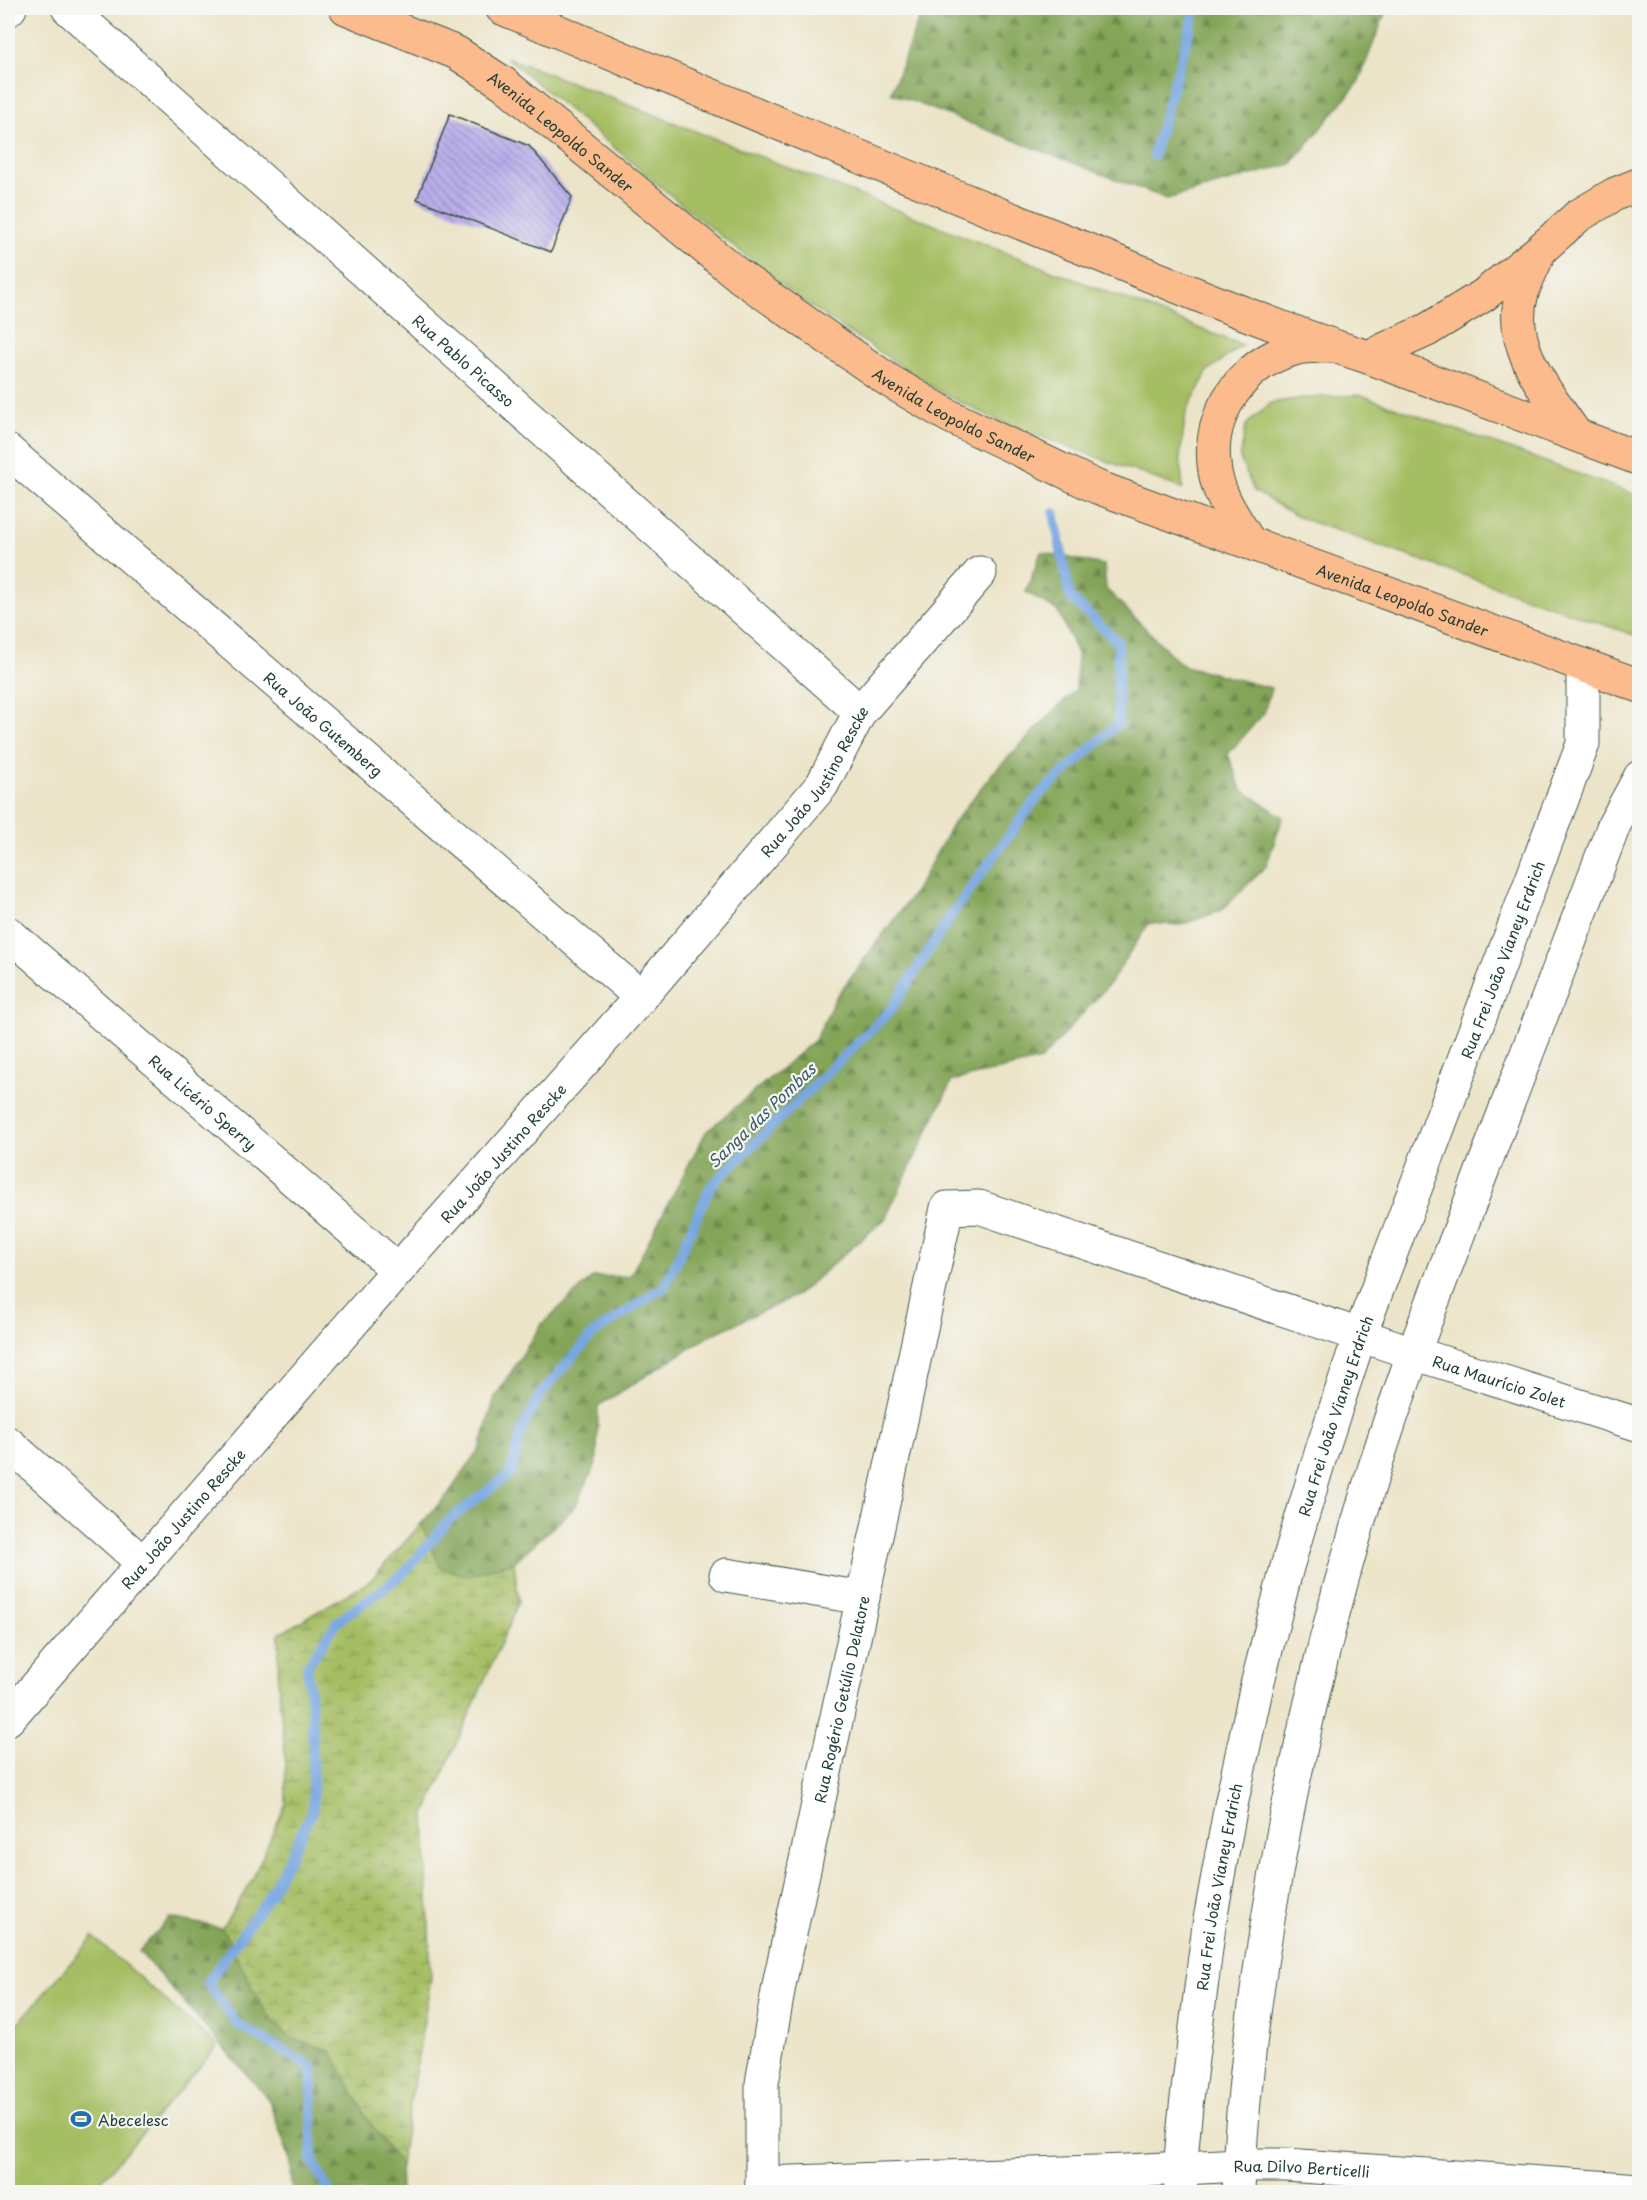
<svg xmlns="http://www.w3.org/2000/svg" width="1647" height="2200" font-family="'Playpen Sans',sans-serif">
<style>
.green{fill:#a6be63;stroke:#627e4c;stroke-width:1.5}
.forest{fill:url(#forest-firs);stroke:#527146;stroke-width:1.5}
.wetland{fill:url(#wetland-marsh);stroke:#627e4c;stroke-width:1.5}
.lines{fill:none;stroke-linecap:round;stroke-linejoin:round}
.stream{stroke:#77a6e1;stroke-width:10}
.building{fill:url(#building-back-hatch)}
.minor-casing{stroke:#3e564a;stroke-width:35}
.major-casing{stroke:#3e564a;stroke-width:35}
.highway-casing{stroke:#3e564a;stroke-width:35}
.minor{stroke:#fff;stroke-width:33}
.major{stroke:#fbbb8d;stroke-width:33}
.highway{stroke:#fbbb8d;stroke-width:33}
.labels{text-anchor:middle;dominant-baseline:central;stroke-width:4.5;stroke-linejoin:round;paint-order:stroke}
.street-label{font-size:15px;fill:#1f3d34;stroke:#f6f6f2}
.poi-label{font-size:15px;fill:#1f3d34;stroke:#f6f6f2;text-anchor:start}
.water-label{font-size:16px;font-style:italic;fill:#395c68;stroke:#f6f6f2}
</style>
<defs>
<pattern id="forest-firs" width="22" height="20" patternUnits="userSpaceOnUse" patternTransform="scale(1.5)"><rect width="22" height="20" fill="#84a559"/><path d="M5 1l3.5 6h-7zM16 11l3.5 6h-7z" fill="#6b884a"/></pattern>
<pattern id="wetland-marsh" width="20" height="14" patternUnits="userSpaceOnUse" patternTransform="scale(1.5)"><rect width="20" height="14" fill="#a6be63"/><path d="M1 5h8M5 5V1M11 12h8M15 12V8" fill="none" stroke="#879c52"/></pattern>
<pattern id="building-back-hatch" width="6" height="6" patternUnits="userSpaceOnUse" patternTransform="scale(1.5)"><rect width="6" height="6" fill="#baafeb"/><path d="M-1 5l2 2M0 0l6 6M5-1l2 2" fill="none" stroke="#9790bf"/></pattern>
</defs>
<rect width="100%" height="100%" fill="#f6f6f2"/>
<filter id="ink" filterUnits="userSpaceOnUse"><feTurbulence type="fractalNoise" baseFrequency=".0167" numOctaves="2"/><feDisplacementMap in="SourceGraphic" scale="12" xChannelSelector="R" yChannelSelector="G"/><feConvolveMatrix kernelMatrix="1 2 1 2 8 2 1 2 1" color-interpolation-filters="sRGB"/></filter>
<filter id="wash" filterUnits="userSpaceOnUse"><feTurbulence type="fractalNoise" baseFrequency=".008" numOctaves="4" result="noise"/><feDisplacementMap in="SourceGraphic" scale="24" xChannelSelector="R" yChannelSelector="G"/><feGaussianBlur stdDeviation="1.35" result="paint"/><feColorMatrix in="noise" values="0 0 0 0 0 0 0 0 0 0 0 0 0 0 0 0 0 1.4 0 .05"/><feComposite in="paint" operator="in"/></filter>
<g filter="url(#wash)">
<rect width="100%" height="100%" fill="#ece4c8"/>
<g class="green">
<polygon points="506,57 1242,345 1208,371 1186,412 1180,457 1183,489 1001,422 942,393 805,303 681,204"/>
<polygon points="1361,395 1639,496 1639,637 1298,517 1254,491 1240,458 1246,425 1271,403 1303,398"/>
<polygon points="93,1937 218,2046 91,2192 8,2192 8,2035"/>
</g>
<g class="forest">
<polygon points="923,8 1387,8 1358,83 1291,164 1167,199 891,93"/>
<polygon points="1041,552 1104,565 1106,589 1182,665 1271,688 1264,713 1228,754 1241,789 1283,817 1266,866 1222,910 1181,925 1149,923 1110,983 1041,1060 952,1081 885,1219 797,1295 709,1336 598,1406 597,1461 575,1507 514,1562 466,1576 440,1567 421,1524 449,1493 480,1448 495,1397 542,1324 593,1277 630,1276 706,1132 815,1040 836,997 916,890 954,822 992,774 1076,689 1077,654 1058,611 1026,592"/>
<polygon points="170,1918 222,1928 267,2013 289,2037 331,2051 369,2121 400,2165 401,2192 292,2192 291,2163 269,2100 139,1951"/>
</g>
<polygon class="wetland" points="421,1524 440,1567 466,1576 514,1562 519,1602 425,1815 431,1978 400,2165 369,2121 331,2051 289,2037 266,2013 222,1928 252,1880 286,1803 285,1753 278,1683 279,1634 370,1581"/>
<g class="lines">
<g class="stream">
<polyline points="1153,155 1196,8"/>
<polyline points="329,2192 312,2160 312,2067 238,2025 207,1983 267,1899 292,1853 313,1809 312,1712 307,1667 337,1622 403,1574 450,1519 511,1473 522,1430 542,1392 593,1334 665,1286 711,1186 890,1011 954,911 1038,796 1118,724 1118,642 1070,597 1054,513"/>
</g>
</g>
<g id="blocks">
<polygon class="building" points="450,114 529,146 572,197 551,252 417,199"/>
</g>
</g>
<g filter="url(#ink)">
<use href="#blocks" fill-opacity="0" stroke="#3e564a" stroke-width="1.5"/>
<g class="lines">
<g class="minor-casing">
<g id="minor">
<path id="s1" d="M68 8 860 712"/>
<polyline points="8,10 10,8"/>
<path id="s2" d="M8 451 641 997"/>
<path id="s3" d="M8 933 398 1270"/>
<polyline points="8,1443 144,1564"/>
<polyline points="726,1575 863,1598"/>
<path id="s4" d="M8 1719 398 1270 641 997 822 785 860 712 980 573"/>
<path id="s5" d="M762 2183 1127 2171 1239 2165H1287L1640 2190"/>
<path id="s6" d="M762 2192V2083L780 1980 947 1208 979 1207 1413 1353 1640 1425"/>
<path id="s7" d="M1181 2192 1180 2169 1186 2106 1209 1925 1231 1805 1257 1685 1287 1567 1322 1450 1360 1335 1583 744V667"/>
<path d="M1238 2192C1242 2085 1257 1979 1276 1873 1300 1736 1333 1602 1374 1470 1404 1374 1441 1280 1476 1187 1522 1066 1568 946 1614 825L1640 777"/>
</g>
</g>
<g class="major-casing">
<g id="major">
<path d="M1538 255C1533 267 1526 280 1522 293 1506 347 1548 393 1576 435"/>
<polyline points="1368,357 1427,330 1484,295 1540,250 1578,216 1615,194 1640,184"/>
</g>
</g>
<g class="highway-casing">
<g id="highway">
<path id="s8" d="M346 8 457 53 503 83 742 278 888 380 949 416 1097 487 1640 686"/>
<path d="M502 8C683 84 866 160 1048 234 1154 276 1259 323 1368 357L1640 459"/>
<path d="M1250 543C1235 519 1216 493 1214 464 1208 413 1244 362 1294 349 1305 345 1319 347 1330 346"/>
</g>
</g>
<use href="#minor" class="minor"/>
<use href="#major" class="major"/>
<use href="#highway" class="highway"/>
</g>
</g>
<defs>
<g id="stadium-bare" transform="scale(1.62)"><path d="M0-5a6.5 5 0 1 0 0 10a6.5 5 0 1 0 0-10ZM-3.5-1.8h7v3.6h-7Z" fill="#1f6fb2" stroke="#f6f6f2" stroke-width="2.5" paint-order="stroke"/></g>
</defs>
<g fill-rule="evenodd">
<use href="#stadium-bare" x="81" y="2119"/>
</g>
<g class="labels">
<g class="street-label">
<text stroke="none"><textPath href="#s8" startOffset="250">Avenida Leopoldo Sander</textPath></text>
<text stroke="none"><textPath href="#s1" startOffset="530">Rua Pablo Picasso</textPath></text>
<text stroke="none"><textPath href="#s8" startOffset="736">Avenida Leopoldo Sander</textPath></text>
<text stroke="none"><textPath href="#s8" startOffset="1222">Avenida Leopoldo Sander</textPath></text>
<text stroke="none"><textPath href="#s2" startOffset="417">Rua João Gutemberg</textPath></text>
<text stroke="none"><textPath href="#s4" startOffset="1238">Rua João Justino Rescke</textPath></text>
<text stroke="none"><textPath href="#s7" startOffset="1280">Rua Frei João Vianey Erdrich</textPath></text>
<text stroke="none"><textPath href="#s3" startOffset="258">Rua Licério Sperry</textPath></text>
<text stroke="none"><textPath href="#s4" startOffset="752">Rua João Justino Rescke</textPath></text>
<text stroke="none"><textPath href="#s6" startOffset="1584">Rua Maurício Zolet</textPath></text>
<text stroke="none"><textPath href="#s7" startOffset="794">Rua Frei João Vianey Erdrich</textPath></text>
<text stroke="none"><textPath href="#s4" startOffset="266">Rua João Justino Rescke</textPath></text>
<text stroke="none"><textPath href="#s6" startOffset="501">Rua Rogério Getúlio Delatore</textPath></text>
<text stroke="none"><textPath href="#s7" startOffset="308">Rua Frei João Vianey Erdrich</textPath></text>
<text stroke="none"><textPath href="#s5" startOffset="540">Rua Dilvo Berticelli</textPath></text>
</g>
<g class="poi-label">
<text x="98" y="2119">Abecelesc</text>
</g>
<g class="water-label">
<text transform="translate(761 1115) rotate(-44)">Sanga das Pombas</text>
</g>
</g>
<rect width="1647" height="2200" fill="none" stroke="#f6f6f2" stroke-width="30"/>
</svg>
